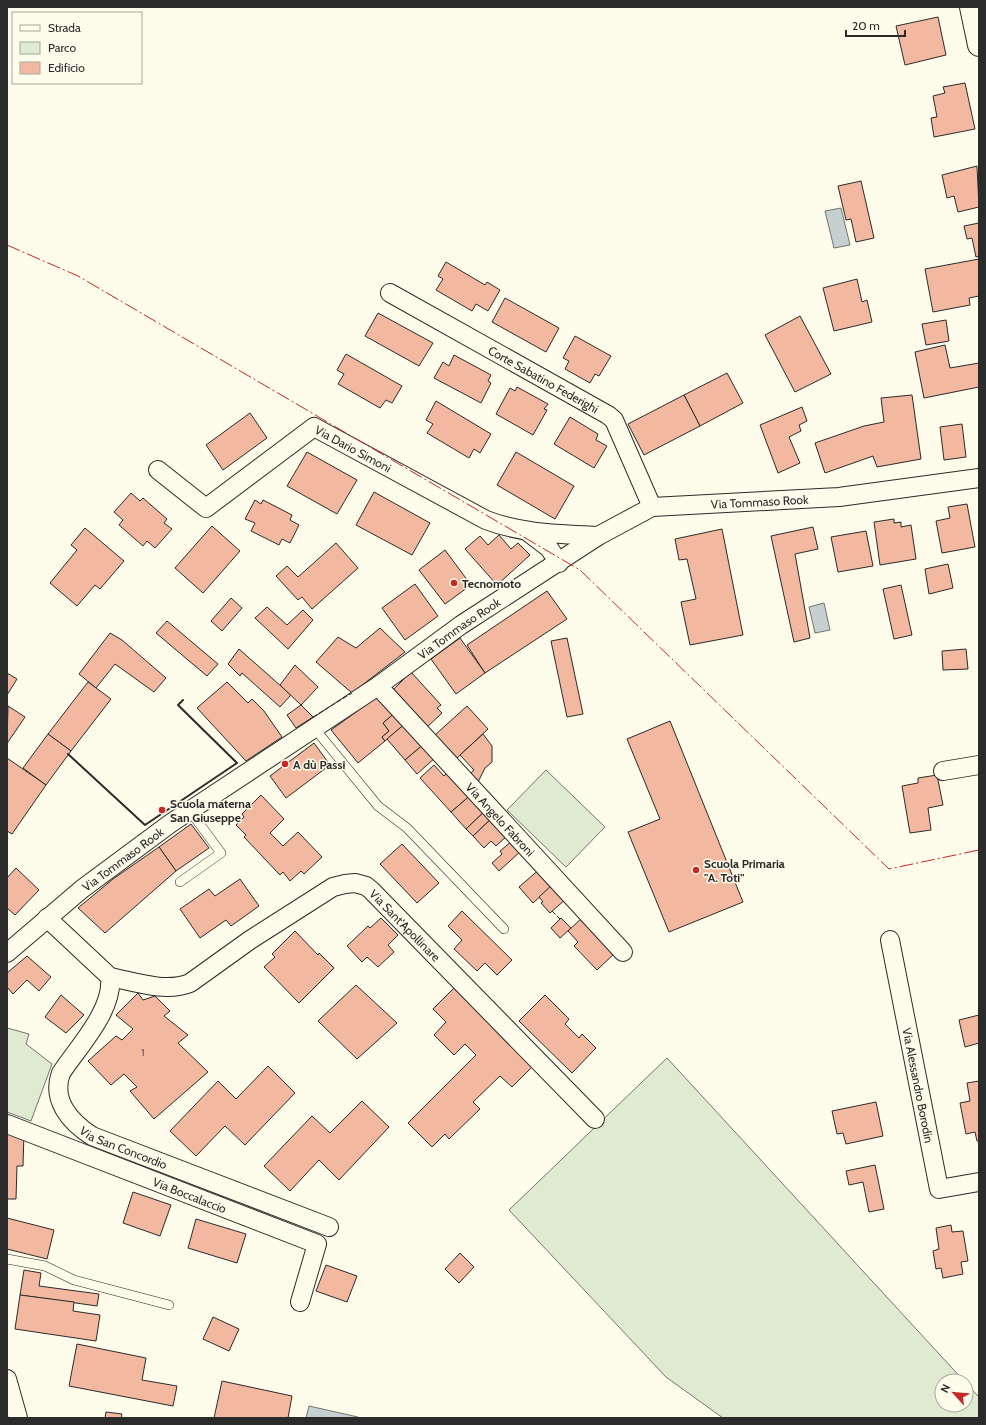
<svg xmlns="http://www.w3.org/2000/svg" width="986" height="1425" font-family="Cabin,sans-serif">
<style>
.green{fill:#deebd1;stroke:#74746e}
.water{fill:#c7d0d0;stroke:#74746e}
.building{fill:#f2b8a0;stroke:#2b2b2b}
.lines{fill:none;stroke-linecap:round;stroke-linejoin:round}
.lane-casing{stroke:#2b2b2b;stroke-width:10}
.street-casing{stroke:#2b2b2b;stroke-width:20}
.secondary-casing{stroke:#2b2b2b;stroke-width:24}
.lane{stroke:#fdfbea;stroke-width:9}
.street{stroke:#fdfbea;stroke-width:18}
.secondary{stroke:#fdfbea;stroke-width:22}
.fence{stroke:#2b2b2b;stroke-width:1;stroke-dasharray:5 2;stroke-linecap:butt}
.wall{stroke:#2b2b2b;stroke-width:2}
.power{stroke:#c62828;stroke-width:1;stroke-dasharray:14 3 2 3;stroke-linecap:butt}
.poi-dot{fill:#c62828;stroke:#fdfbea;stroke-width:1.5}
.labels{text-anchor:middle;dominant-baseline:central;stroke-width:3;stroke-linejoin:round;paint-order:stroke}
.number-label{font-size:10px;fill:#5d4e48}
.street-label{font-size:12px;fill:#2b2b2b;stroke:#fdfbea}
.poi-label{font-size:12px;font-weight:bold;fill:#2b2b2b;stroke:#fdfbea;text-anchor:start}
</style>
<rect width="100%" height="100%" fill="#fdfbea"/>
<g class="green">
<polygon points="546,770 605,827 566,867 507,810"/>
<polygon points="7,1028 29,1034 26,1044 52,1064 31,1121 7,1112"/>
<polygon points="667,1058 964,1381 942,1381 942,1405 966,1405 966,1383 979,1397 979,1418 723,1418 666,1377 509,1210"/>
</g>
<g class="water">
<polygon points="841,208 850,245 834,248 825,211"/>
<polygon points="824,603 830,630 815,633 809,607"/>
<polygon points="309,1406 358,1417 358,1418 306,1418"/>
</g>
<g class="building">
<polygon points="938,17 946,55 905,65 896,26"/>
<polygon points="965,83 975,129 934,137 931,118 937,117 933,96 945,93 943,87"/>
<polygon points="977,166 979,207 958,212 954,196 947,198 942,175"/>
<polygon points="861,181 874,238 856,242 851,219 846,220 838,186"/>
<polygon points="979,223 979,256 976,257 972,238 967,239 964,226"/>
<polygon points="979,259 979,296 969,298 970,305 933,312 925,269"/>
<polygon points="446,262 485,285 487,282 500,290 488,311 476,304 472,311 436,290 443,279 438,276"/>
<polygon points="857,279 862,302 867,300 872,322 834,331 823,288"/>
<polygon points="505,298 559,328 546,352 492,322"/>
<polygon points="378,313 433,343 419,366 365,336"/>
<polygon points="800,316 831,374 795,392 765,335"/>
<polygon points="946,320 949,341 926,345 922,324"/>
<polygon points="575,336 611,356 599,376 595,374 590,383 565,369 569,361 563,358"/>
<polygon points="945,345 950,368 979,363 979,387 924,398 915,352"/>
<polygon points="346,354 402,386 392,403 386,400 380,408 338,384 344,374 337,370"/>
<polygon points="454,355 491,375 488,381 491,383 481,403 434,378 443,362 449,366"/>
<polygon points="727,373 743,403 700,426 684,395"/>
<polygon points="517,387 548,404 544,409 547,410 533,435 496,414 510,388 515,391"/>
<polygon points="684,395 700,426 644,455 628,424"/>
<polygon points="912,395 921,459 877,467 873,456 825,473 815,443 864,426 884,422 881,398"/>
<polygon points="436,401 491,434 480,453 474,449 469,458 427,433 433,424 426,420"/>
<polygon points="802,407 807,421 799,425 801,431 789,437 800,463 778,473 760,425"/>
<polygon points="250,413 267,438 223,470 206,445"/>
<polygon points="570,417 598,434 596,440 607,446 594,468 554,444"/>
<polygon points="962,424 966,457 944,460 940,427"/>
<polygon points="307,452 357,480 337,514 287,486"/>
<polygon points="516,452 574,486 555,519 497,485"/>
<polygon points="374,492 430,523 412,555 356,525"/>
<polygon points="131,493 140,501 143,498 167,519 164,523 172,529 155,548 147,541 143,546 119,525 123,520 114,512"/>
<polygon points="255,500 261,504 263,500 292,515 290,520 299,525 290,543 282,539 279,545 251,531 255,523 245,519"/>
<polygon points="967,504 975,547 942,553 936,521 950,518 948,507"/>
<polygon points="894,519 894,523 901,522 901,527 911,525 916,559 880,565 874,522"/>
<polygon points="212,526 240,551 203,593 175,568"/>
<polygon points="813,527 818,549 795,554 810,638 794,642 771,536"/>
<polygon points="85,528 124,561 100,589 95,585 77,606 50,583 77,550 71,545"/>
<polygon points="722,529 743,635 690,645 681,602 696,599 687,559 679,560 675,539"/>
<polygon points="866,531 873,566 838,572 831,537"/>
<polygon points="499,535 511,549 518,543 530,555 497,585 465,549 480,536 488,545"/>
<polygon points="336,543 358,568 312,609 302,597 298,600 276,576 287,566 298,577"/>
<polygon points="445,550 471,585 445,604 419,570"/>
<polygon points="948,564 953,588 929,594 925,569"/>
<polygon points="415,584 438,616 405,640 382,608"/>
<polygon points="901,585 912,635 894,639 883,589"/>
<polygon points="547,591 567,619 485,673 467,645"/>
<polygon points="231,598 242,608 222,631 211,621"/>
<polygon points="267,607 287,625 303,610 313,620 288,649 255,618"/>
<polygon points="167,621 218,664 207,676 156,633"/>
<polygon points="380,628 405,652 352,693 316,662 338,637 356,648"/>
<polygon points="110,633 122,640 166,678 154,692 115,664 96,688 79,674"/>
<polygon points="460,638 485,673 456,694 431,659"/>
<polygon points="567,638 583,714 567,717 551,641"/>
<polygon points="239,649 291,695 280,707 242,673 240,676 228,664"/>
<polygon points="966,649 968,669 943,670 942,651"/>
<polygon points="295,665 318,687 301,705 280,685"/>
<polygon points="411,672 441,705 437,708 442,713 425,729 391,692"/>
<polygon points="7,673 17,679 7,695"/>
<polygon points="88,682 111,699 71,751 48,734"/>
<polygon points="227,682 248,703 252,699 264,711 282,737 246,761 197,708"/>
<polygon points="381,694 397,711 383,723 389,731 382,737 385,741 358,763 331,730"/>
<polygon points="301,705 313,717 296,728 287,715"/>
<polygon points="8,706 25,717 8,742 7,741"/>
<polygon points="467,706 488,729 457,758 435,735"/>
<polygon points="397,711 407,722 385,741 382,737 389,731 383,723"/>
<polygon points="670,721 743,902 669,932 628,832 660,819 627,739"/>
<polygon points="407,722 425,743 405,760 387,739"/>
<polygon points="48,734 71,751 46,785 23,768"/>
<polygon points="483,734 492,746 492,762 485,768 475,788 466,778 474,770 460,755"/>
<polygon points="314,743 330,765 286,798 270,776"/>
<polygon points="425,743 436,757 417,774 405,760"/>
<polygon points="7,758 46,785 12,834 7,831"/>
<polygon points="434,765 444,776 450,770 472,794 451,812 420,778"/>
<polygon points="937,775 943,805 928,808 931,830 910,833 902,786 918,783 918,778"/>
<polygon points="472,794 486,810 466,829 451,812"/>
<polygon points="261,795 284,819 270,833 283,846 298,832 322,857 304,874 301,871 290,881 283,872 280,875 244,837 246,835 236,825 244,817 242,814"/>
<polygon points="486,810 493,817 473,836 466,829"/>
<polygon points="493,817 509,834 496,846 491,841 484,848 473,836"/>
<polygon points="191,824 209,848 176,871 159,847"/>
<polygon points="512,841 521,851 499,871 492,863 502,854 500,851"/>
<polygon points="402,844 439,883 417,903 380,864"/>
<polygon points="159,847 176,871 105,933 78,908 113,879"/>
<polygon points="16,868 39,890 15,915 7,908 7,878"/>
<polygon points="541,868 554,884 533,903 519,887"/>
<polygon points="240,879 259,906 231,926 226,920 200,938 180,909 209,889 215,896"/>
<polygon points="553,884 566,899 550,913 541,903 543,902 539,897"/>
<polygon points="462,911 512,960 497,975 485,963 477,971 454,949 462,940 448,926"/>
<polygon points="584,916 617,951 597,970 574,946 578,942 568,931"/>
<polygon points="381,918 398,935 388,945 394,952 378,967 367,957 362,962 347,946 368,926 370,928"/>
<polygon points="561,918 571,928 560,938 551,928"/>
<polygon points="295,931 318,955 319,953 334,968 299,1003 264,967 275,957 272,954"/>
<polygon points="27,956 51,977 39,991 27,980 13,994 7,987 7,973"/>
<polygon points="356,985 397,1023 357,1059 318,1021"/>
<polygon points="455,987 533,1066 512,1087 500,1076 473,1102 480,1109 449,1139 445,1134 432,1147 408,1123 476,1055 465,1044 454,1055 434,1035 446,1022 433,1009"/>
<polygon points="138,993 143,1000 155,996 170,1011 164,1016 188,1035 178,1043 208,1072 154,1119 130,1091 137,1087 124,1074 111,1085 88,1061 116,1036 122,1040 133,1029 116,1015"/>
<polygon points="61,995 84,1015 66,1033 45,1017"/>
<polygon points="545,995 569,1019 565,1024 579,1038 582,1034 596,1048 572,1073 519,1021"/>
<polygon points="979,1015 979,1043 965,1047 959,1020"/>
<polygon points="268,1066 295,1093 245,1145 225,1126 196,1156 170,1131 218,1081 236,1099"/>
<polygon points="979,1081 979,1141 977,1141 975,1132 966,1134 960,1103 970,1101 967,1083"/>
<polygon points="362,1101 389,1127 339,1180 319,1160 290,1191 264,1166 312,1116 330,1133"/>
<polygon points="876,1102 883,1136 846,1144 843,1133 837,1134 832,1111"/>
<polygon points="7,1132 24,1132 23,1166 17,1166 16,1199 7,1199"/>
<polygon points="875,1165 884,1209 869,1212 863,1182 849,1185 846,1171"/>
<polygon points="133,1192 171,1205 160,1236 123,1223"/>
<polygon points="7,1218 54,1230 47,1259 7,1249"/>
<polygon points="196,1219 246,1234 237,1263 188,1248"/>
<polygon points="951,1225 952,1232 963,1231 968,1261 961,1262 963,1274 943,1278 941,1268 936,1269 933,1251 939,1249 936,1228"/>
<polygon points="460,1253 474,1267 459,1283 445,1269"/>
<polygon points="326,1265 357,1276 347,1302 316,1291"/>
<polygon points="24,1270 41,1273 39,1286 99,1294 97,1306 20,1295"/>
<polygon points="20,1295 74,1302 73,1311 100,1315 96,1341 15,1329"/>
<polygon points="213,1317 239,1329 229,1351 203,1339"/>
<polygon points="77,1344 146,1358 142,1380 177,1386 173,1406 69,1386"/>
<polygon points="222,1381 292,1396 288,1418 214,1418"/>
<polygon points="106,1412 122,1414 121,1418 105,1418"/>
</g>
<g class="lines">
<g class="lane-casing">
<g id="lane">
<polyline points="315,729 378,806 407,828 504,929"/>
<polyline points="180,882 221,853 190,811"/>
<polyline points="7,1259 45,1266 74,1280 169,1305"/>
</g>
</g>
<g class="street-casing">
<g id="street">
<path id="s1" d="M390 293 608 415 614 420 652 507"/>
<path id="s2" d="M158 470 206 508 314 427 486 520C522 534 560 534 598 536"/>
<polyline points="528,532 549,548 559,563"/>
<path id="s3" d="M378 686 623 952"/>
<polyline points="943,771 979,765"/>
<polyline points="47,918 110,977"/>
<path id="s4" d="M890 940 939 1189 979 1182"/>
<path id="s5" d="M7 953 82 889 171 823 378 686 461 625 598 536 652 507 839 497 979 478"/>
<path id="s6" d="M110 977C135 982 166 993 190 983L250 940 333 887 345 884 355 883 366 886 371 890 595 1119"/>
<path id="s7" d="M110 977C114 1010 78 1047 61 1073 51 1100 70 1122 92 1136L329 1227"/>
<path id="s8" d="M7 1124 317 1244 300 1302"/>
<polyline points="7,1379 18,1418"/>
</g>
</g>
<g class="secondary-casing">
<polyline id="secondary" points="971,7 979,45"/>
</g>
<use href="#lane" class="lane"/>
<use href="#street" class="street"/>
<use href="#secondary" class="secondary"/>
<g class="fence">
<polyline points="313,717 352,693"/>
<polyline points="552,911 560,919"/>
</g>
<polyline class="wall" points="68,754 145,825 237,763 178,705 183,700"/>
<polyline class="power" points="7,245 78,276 580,570 889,869 979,850"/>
</g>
<g class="poi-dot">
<circle cx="454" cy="583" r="4"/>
<circle cx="285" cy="764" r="4"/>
<circle cx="162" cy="810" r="4"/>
<circle cx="696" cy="870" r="4"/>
</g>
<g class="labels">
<g class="number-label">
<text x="143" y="1052">1</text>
</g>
<g class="street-label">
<text stroke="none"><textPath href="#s1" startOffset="176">Corte Sabatino Federighi</textPath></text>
<text stroke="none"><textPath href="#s2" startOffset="241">Via Dario Simoni</textPath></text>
<text stroke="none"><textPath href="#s5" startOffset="893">Via Tommaso Rook</textPath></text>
<text stroke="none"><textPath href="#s5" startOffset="557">Via Tommaso Rook</textPath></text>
<text stroke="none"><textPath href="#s3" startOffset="181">Via Angelo Fabroni</textPath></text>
<text stroke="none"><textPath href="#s5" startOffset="149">Via Tommaso Rook</textPath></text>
<text stroke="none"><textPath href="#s6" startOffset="343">Via Sant'Apollinare</textPath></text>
<text stroke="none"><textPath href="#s4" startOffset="148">Via Alessandro Borodin</textPath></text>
<text stroke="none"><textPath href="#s7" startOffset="220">Via San Concordio</textPath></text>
<text stroke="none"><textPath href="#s8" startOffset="196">Via Boccalaccio</textPath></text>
</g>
<g class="poi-label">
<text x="462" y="583">Tecnomoto</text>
<text x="293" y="764">A dù Passi</text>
<text x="170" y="803">Scuola materna<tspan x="170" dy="14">San Giuseppe</tspan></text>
<text x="704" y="863">Scuola Primaria<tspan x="704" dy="14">"A. Toti"</tspan></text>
</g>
</g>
<rect width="986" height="1425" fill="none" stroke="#2b2b2b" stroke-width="16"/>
<rect x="12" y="12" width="130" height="72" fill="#fdfbea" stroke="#a9a89e"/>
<rect x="20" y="25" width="20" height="6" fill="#fdfbea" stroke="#a9a89e"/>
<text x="48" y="32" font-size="12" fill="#2b2b2b">Strada</text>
<rect x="20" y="42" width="20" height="12" fill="#deebd1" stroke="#a9a89e"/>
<text x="48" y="52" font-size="12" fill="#2b2b2b">Parco</text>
<rect x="20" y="62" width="20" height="12" fill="#f2b8a0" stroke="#a9a89e"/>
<text x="48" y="72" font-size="12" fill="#2b2b2b">Edificio</text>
<g transform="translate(954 1393) rotate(297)"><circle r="19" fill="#fdfbea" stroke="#a9a89e"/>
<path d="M0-3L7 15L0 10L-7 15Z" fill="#c62828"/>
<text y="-6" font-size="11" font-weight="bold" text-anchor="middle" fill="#2b2b2b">N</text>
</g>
<path d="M846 30v6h59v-6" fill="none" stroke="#2b2b2b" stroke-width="2"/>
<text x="852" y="30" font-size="12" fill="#2b2b2b" stroke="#fdfbea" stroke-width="3" paint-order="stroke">20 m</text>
</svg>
